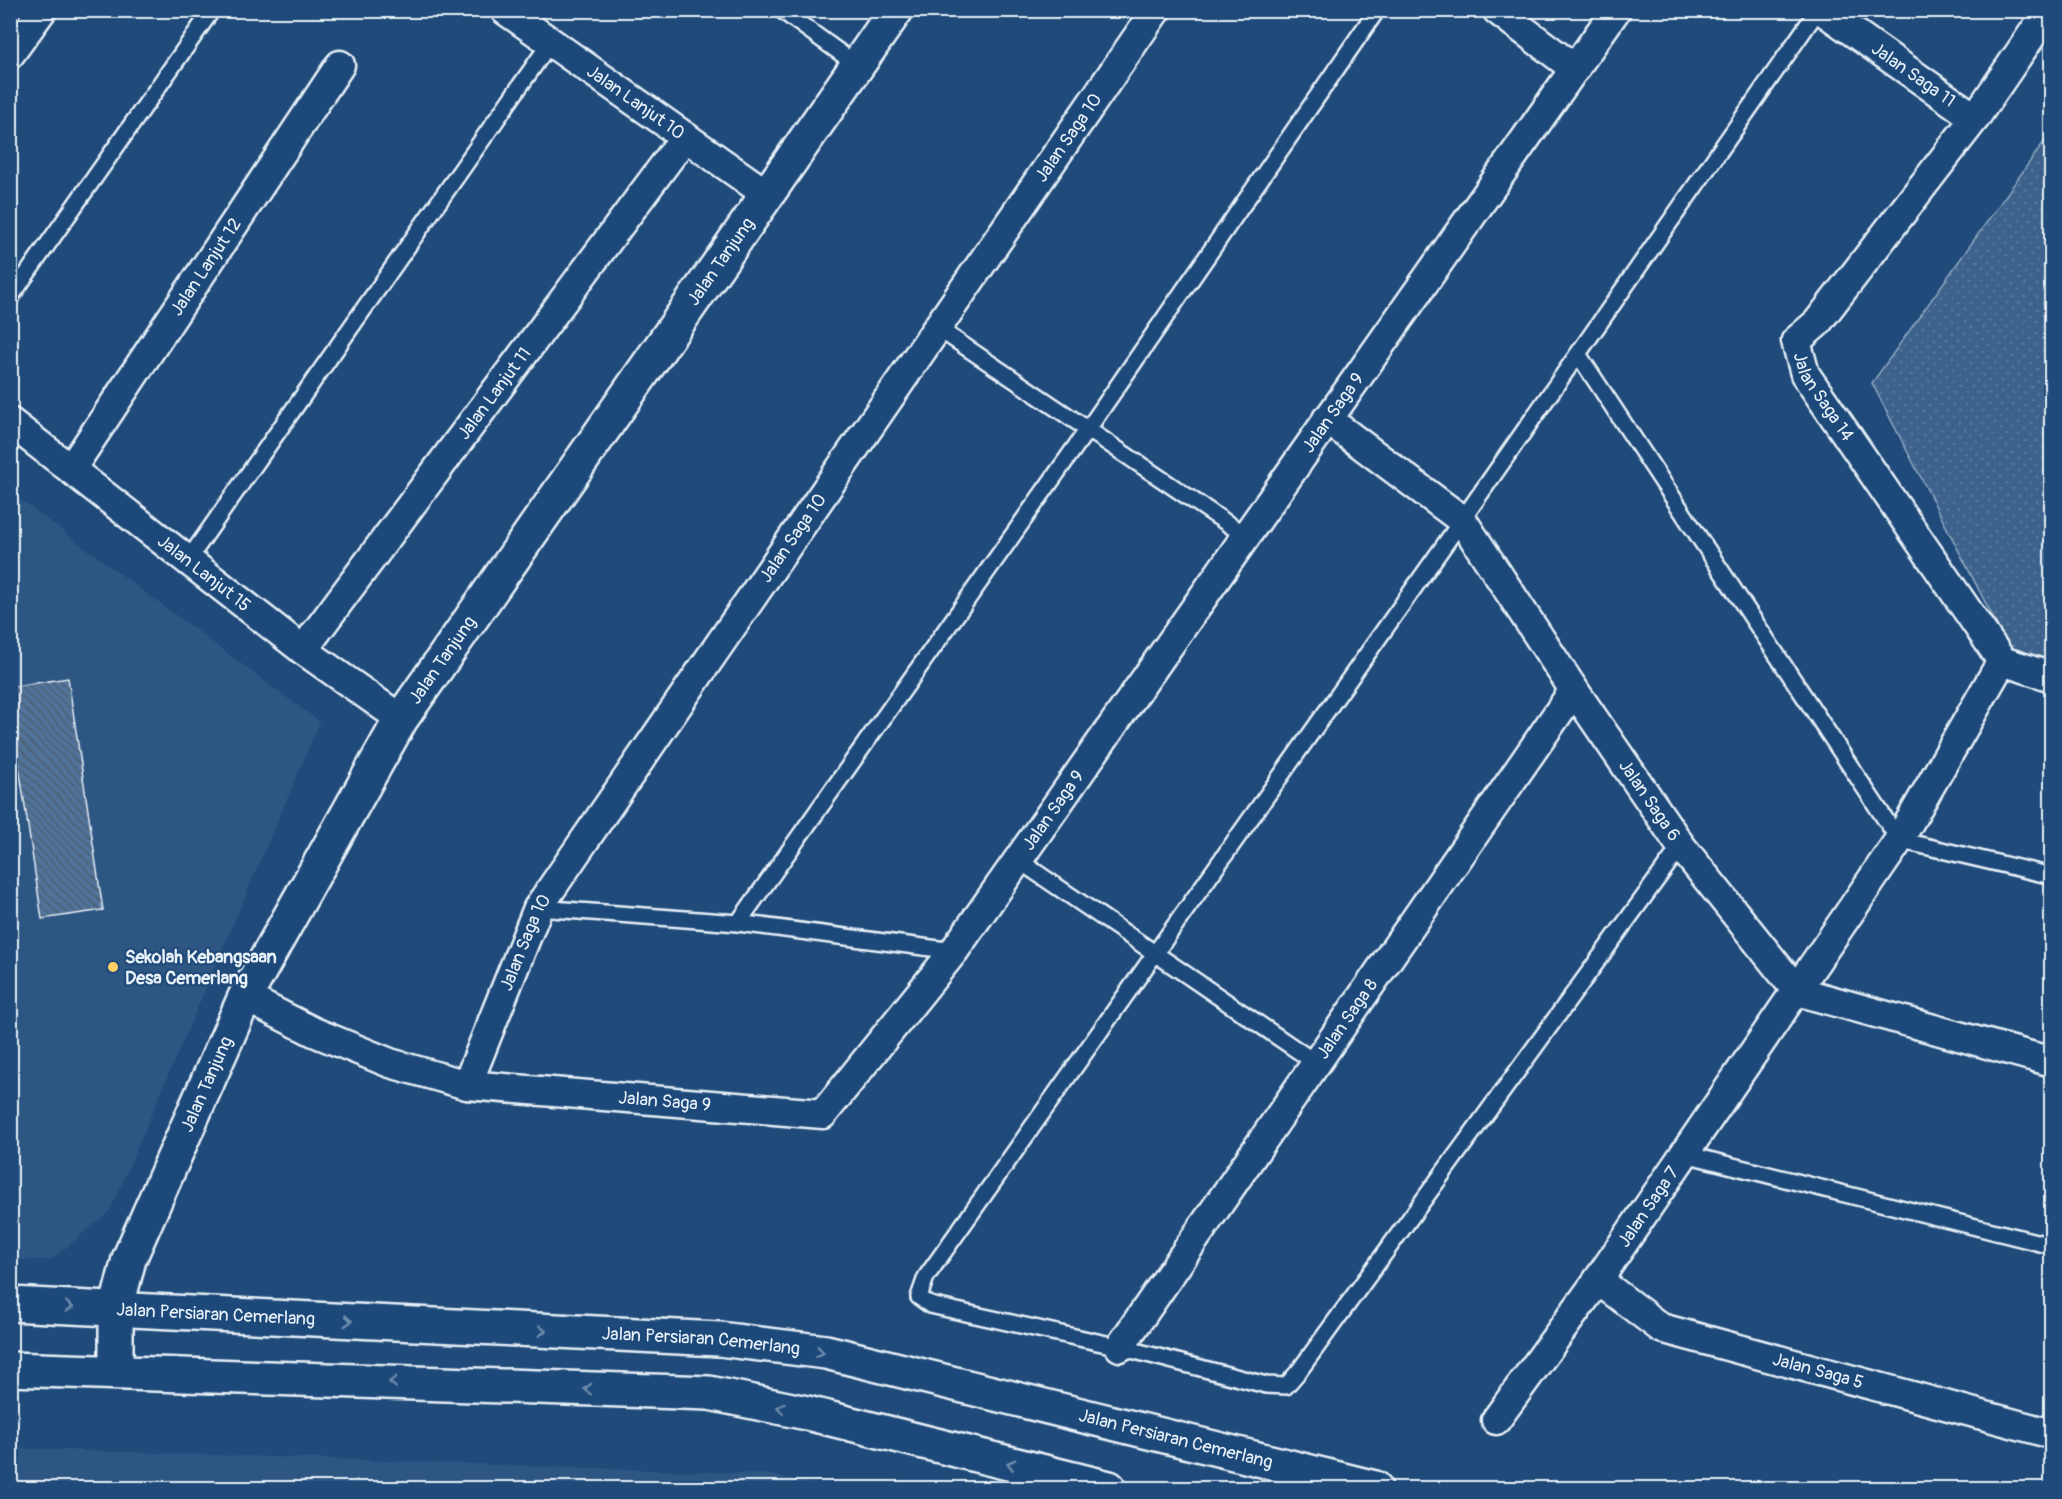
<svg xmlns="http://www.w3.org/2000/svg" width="2062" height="1499" font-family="Pangolin,sans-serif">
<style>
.built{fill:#2e5683}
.grass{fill:url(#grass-dots);stroke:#92aac2;stroke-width:1.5}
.building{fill:url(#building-back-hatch);stroke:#e8f1f8;stroke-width:1.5}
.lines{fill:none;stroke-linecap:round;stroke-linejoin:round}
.service-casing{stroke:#e8f1f8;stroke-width:20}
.minor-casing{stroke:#e8f1f8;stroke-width:33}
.tertiary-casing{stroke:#e8f1f8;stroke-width:38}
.secondary-casing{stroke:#e8f1f8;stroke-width:38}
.service{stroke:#1f4a7a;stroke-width:15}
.minor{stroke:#1f4a7a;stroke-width:28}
.tertiary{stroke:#1f4a7a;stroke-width:33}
.secondary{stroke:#1f4a7a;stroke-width:33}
.oneway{stroke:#6f8dac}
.poi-dot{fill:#ffd166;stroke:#1f4a7a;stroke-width:2}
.labels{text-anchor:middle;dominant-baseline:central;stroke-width:4.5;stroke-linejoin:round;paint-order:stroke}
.street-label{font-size:18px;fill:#e8f1f8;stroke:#1f4a7a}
.poi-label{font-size:18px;font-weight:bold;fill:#e8f1f8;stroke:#1f4a7a;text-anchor:start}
</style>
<defs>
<pattern id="grass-dots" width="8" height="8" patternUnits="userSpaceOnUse" patternTransform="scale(1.5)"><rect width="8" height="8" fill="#3c628c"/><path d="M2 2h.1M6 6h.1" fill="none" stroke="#58799d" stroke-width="1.8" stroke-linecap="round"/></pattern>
<pattern id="building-back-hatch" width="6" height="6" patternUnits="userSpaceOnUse" patternTransform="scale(1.5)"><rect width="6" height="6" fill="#517399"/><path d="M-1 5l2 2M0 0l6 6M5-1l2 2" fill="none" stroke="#4c5e72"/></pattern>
</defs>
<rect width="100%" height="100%" fill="#1f4a7a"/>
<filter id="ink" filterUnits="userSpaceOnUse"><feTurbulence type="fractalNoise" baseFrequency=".0167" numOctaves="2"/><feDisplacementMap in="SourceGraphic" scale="12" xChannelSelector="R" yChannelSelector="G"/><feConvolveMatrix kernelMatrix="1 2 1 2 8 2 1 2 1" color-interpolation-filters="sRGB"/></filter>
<g filter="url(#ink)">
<g class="built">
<polygon points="11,493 320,722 110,1211 51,1260 11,1260"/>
<polygon points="11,1448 768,1474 830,1488 11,1488"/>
</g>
<polygon class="grass" points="2051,132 2051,689 2027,683 1872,383"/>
<polygon class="building" points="68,678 103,910 42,919 10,707 10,687"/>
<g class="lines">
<g class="service-casing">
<g id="service">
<polyline points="781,10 857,65"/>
<polyline points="10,298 212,10"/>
<polyline points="939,329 1246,536"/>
<polyline points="1578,354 1899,840 2052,876"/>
<polyline points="188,560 550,43"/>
<polyline points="1681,846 1299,1371 1286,1386 1266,1385 1120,1347 930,1305 919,1297 926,1277 1462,520 1818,10"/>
<polyline points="1018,860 1316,1063"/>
<polyline points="538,908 738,923 954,951"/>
<polyline points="738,923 1088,429 1377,10"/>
<polyline points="1685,1154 2052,1246"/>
</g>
</g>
<g class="minor-casing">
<g id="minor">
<path id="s1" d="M505 10 768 195"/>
<polyline points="1497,10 1575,69"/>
<path id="s2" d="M1822 10 1975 118"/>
<path id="s3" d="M2049 10 1975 118 1817 323 1796 341 1805 374 2002 661 2052 677"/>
<polyline points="10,54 42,10"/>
<path id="s4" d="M1327 419 1462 520 1574 690 1681 846 1797 991 2052 1062"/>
<path id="s5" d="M10 422 303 650 401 719"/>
<path id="s6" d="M71 469 340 65"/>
<path id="s7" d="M303 650 685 137"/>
<path id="s8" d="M245 997 314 1032 390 1063 467 1085 823 1114 954 951 1616 10"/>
<path id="s9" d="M467 1085 538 908 1156 10"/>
<path id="s10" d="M1598 1280 1661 1328 2052 1434"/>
<path id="s11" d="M1120 1347 1574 690"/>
<path id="s12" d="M1496 1420 1598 1280 1899 840 2002 661"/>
</g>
</g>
<g class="tertiary-casing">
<g id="tertiary">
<path id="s13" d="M116 1372V1310L129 1259 245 997 401 719 896 10"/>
</g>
</g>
<g class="secondary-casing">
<g id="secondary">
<path id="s14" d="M10 1304 719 1339 826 1352 1375 1488"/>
<polyline points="10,1369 709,1393 807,1413 1109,1488"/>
</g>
</g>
<use href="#service" class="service"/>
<use href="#minor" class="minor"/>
<use href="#tertiary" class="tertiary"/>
<use href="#secondary" class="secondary"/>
</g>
<defs><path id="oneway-chevron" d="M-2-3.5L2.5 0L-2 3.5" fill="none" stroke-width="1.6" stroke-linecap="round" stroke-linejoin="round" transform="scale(1.5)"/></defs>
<g class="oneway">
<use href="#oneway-chevron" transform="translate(69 1307) rotate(3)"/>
<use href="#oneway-chevron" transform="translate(348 1321) rotate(3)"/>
<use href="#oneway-chevron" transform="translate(542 1331) rotate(3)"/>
<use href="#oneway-chevron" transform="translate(820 1352) rotate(9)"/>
<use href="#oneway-chevron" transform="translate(393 1382) rotate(-178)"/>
<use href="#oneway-chevron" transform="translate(588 1389) rotate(-178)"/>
<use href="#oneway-chevron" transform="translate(781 1408) rotate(-168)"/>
<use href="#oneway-chevron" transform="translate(1011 1464) rotate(-166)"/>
</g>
</g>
<circle class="poi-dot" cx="113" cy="967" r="6"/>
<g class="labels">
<g class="street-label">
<text stroke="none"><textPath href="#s2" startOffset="112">Jalan Saga 11</textPath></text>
<text stroke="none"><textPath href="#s1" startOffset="160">Jalan Lanjut 10</textPath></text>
<text stroke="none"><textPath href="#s9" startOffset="1126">Jalan Saga 10</textPath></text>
<text stroke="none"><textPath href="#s13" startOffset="1278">Jalan Tanjung</textPath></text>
<text stroke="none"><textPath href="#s6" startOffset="243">Jalan Lanjut 12</textPath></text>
<text stroke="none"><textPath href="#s7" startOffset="320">Jalan Lanjut 11</textPath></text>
<text stroke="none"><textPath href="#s3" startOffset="480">Jalan Saga 14</textPath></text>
<text stroke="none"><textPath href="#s8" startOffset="1464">Jalan Saga 9</textPath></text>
<text stroke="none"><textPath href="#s9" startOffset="640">Jalan Saga 10</textPath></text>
<text stroke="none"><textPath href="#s5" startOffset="246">Jalan Lanjut 15</textPath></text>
<text stroke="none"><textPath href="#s13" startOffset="792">Jalan Tanjung</textPath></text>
<text stroke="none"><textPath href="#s4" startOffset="506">Jalan Saga 6</textPath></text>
<text stroke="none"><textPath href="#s8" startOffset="978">Jalan Saga 9</textPath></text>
<text stroke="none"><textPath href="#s9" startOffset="154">Jalan Saga 10</textPath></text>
<text stroke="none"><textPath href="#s11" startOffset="399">Jalan Saga 8</textPath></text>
<text stroke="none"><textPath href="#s13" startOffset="306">Jalan Tanjung</textPath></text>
<text stroke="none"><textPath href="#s8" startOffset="438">Jalan Saga 9</textPath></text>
<text stroke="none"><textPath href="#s12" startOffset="262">Jalan Saga 7</textPath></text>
<text stroke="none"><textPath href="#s14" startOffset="206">Jalan Persiaran Cemerlang</textPath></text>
<text stroke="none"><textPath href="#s14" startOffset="692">Jalan Persiaran Cemerlang</textPath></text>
<text stroke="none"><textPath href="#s10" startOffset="242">Jalan Saga 5</textPath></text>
<text stroke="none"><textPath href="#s14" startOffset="1178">Jalan Persiaran Cemerlang</textPath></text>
</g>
<g class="poi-label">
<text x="125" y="957">Sekolah Kebangsaan<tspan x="125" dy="21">Desa Cemerlang</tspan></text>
</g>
</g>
<rect width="2062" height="1499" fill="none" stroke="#1f4a7a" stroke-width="36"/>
<rect x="18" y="18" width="2026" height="1463" fill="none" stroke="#e8f1f8" stroke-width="2" filter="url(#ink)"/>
</svg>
